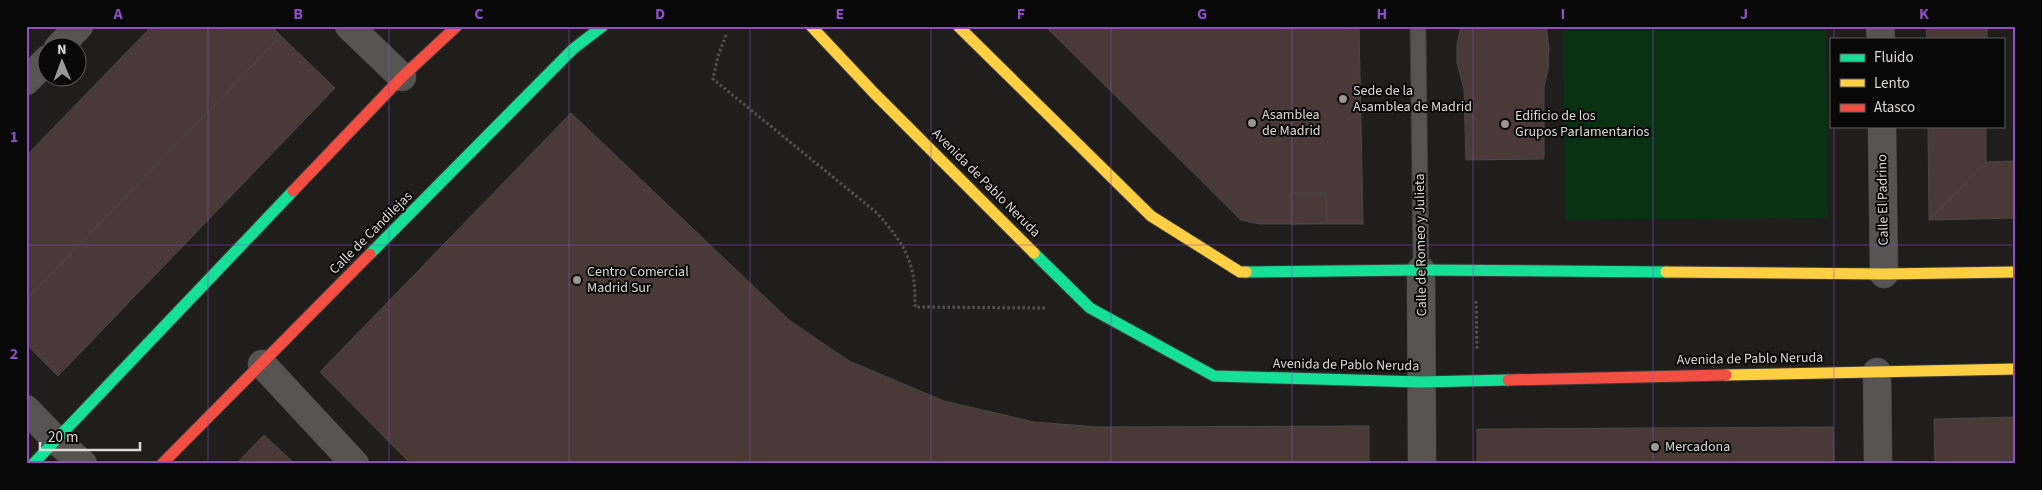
<svg xmlns="http://www.w3.org/2000/svg" width="2042" height="490" font-family="'Source Sans 3',sans-serif">
<style>
.green{fill:#093214}
.building{fill:#493937;stroke:#494847}
.lines{fill:none;stroke-linecap:round;stroke-linejoin:round}
.lane-casing{stroke:#3b3a39;stroke-width:17}
.street-casing{stroke:#3b3a39;stroke-width:29}
.fast-casing{stroke:#3b3a39;stroke-width:13}
.slow-casing{stroke:#3b3a39;stroke-width:13}
.jam-casing{stroke:#3b3a39;stroke-width:13}
.path{stroke:#545352;stroke-width:3;stroke-dasharray:2.5 2.5;stroke-linecap:butt}
.lane{stroke:#555453;stroke-width:15}
.street{stroke:#555453;stroke-width:28}
.fast{stroke:#16e098;stroke-width:11}
.slow{stroke:#ffcf43;stroke-width:11}
.jam{stroke:#f24e42;stroke-width:11}
.grid{fill:none;stroke:#8e4fc4;stroke-width:1;stroke-opacity:0.55}
.poi-dot{fill:#9a9897;stroke:#090808;stroke-width:2}
.labels{text-anchor:middle;dominant-baseline:central;stroke-width:4;stroke-linejoin:round;paint-order:stroke}
.poi-label{font-size:14px;fill:#dcdad9;stroke:#090808;text-anchor:start}
.street-label{font-size:14px;fill:#dcdad9;stroke:#090808}
.neatline{fill:none;stroke:#8e4fc4;stroke-width:2}
.grid-label{font-size:16px;text-anchor:middle;font-weight:bold;fill:#8e4fc4}
</style>
<rect width="100%" height="100%" fill="#1f1e1d"/>
<polygon class="green" points="1563,26 1826,26 1828,218 1565,220"/>
<g class="building">
<polygon points="152,26 271,26 281,36 26,300 26,156"/>
<polygon points="1045,26 1359,26 1363,224 1259,224 1241,220"/>
<polygon points="1461,26 1546,26 1549,48 1548,70 1544,87 1544,159 1466,160 1464,89 1457,63 1457,44"/>
<polygon points="1926,26 1987,26 1987,39 1927,39"/>
<polygon points="281,36 335,88 58,376 26,344 26,300"/>
<polygon points="571,113 789,320 849,361 944,401 1034,422 1098,427 1369,426 1369,464 411,464 320,372"/>
<polygon points="1928,126 1986,126 1986,162 1929,220"/>
<polygon points="2016,161 2016,218 1929,220 1986,162"/>
<polygon points="1290,193 1326,193 1327,223 1290,224"/>
<polygon points="2016,417 2016,464 1935,464 1934,419"/>
<polygon points="1833,427 1834,464 1477,464 1477,429"/>
<polygon points="264,435 295,464 236,464"/>
</g>
<g class="lines">
<g class="lane-casing">
<polyline id="lane" points="1418,26 1421,270"/>
</g>
<g class="street-casing">
<g id="street">
<polyline points="349,26 402,77"/>
<polyline points="1880,26 1881,39"/>
<polyline points="58,48 79,26"/>
<polyline points="26,81 48,59"/>
<polyline points="1882,126 1884,274"/>
<polyline points="1421,270 1422,464"/>
<polyline points="262,364 355,464"/>
<polyline points="1877,372 1878,464"/>
<polyline points="26,409 56,440 83,464"/>
</g>
</g>
<g class="fast-casing">
<g id="fast">
<polyline points="1034,253 1090,308 1214,376 1421,382 1508,380"/>
<polyline points="370,254 573,49 603,26"/>
<polyline points="1246,272 1421,270 1666,272"/>
<polyline points="33,464 293,191"/>
</g>
</g>
<g class="slow-casing">
<g id="slow">
<polyline points="811,26 874,93 1034,253"/>
<polyline points="958,26 1151,216 1240,272 1246,272"/>
<polyline points="1666,272 1884,274 2016,272"/>
<polyline points="1726,375 2016,369"/>
</g>
</g>
<g class="jam-casing">
<g id="jam">
<polyline points="293,191 402,77 457,26"/>
<polyline points="1508,380 1726,375"/>
<polyline points="162,464 370,254"/>
</g>
</g>
<g class="path">
<path d="M726 35 718 56 713 79 877 213C906 246 916 263 915 307L1046 308"/>
<polyline points="1476,301 1477,349"/>
</g>
<use href="#lane" class="lane"/>
<use href="#street" class="street"/>
<use href="#fast" class="fast"/>
<use href="#slow" class="slow"/>
<use href="#jam" class="jam"/>
</g>
<path class="grid" d="M208 26V464M389 26V464M569 26V464M750 26V464M931 26V464M1111 26V464M1292 26V464M1473 26V464M1653 26V464M1834 26V39M1834 126V464M26 245H2016"/>
<g class="poi-dot">
<circle cx="1343" cy="99" r="5"/>
<circle cx="1252" cy="123" r="5"/>
<circle cx="1505" cy="124" r="5"/>
<circle cx="577" cy="280" r="5"/>
<circle cx="1655" cy="447" r="5"/>
</g>
<g class="labels">
<g class="poi-label">
<text x="1353" y="91">Sede de la<tspan x="1353" dy="16">Asamblea de Madrid</tspan></text>
<text x="1262" y="115">Asamblea<tspan x="1262" dy="16">de Madrid</tspan></text>
<text x="1515" y="116">Edificio de los<tspan x="1515" dy="16">Grupos Parlamentarios</tspan></text>
<text x="587" y="272">Centro Comercial<tspan x="587" dy="16">Madrid Sur</tspan></text>
<text x="1665" y="447">Mercadona</text>
</g>
<g class="street-label">
<text transform="translate(986 183) rotate(45)">Avenida de Pablo Neruda</text>
<text transform="translate(1883 200) rotate(-91)">Calle El Padrino</text>
<text transform="translate(371 233) rotate(-45)">Calle de Candilejas</text>
<text transform="translate(1421 245) rotate(-91)">Calle de Romeo y Julieta</text>
<text transform="translate(1750 359) rotate(-1)">Avenida de Pablo Neruda</text>
<text transform="translate(1346 365) rotate(1)">Avenida de Pablo Neruda</text>
</g>
</g>
<rect width="2042" height="490" fill="none" stroke="#090808" stroke-width="55"/>
<rect x="1830" y="38" width="175" height="90" fill="#090808" stroke="#5d5c5c"/>
<rect x="1840" y="54" width="25" height="8" fill="#16e098" stroke="#5d5c5c"/>
<text x="1874" y="62" font-size="15" fill="#dcdad9">Fluido</text>
<rect x="1840" y="79" width="25" height="8" fill="#ffcf43" stroke="#5d5c5c"/>
<text x="1874" y="88" font-size="15" fill="#dcdad9">Lento</text>
<rect x="1840" y="104" width="25" height="8" fill="#f24e42" stroke="#5d5c5c"/>
<text x="1874" y="112" font-size="15" fill="#dcdad9">Atasco</text>
<g transform="translate(62 62) rotate(359)"><circle r="24" fill="#090808" stroke="#5d5c5c"/>
<path d="M0-4L9 19L0 12L-9 19Z" fill="#9a9897"/>
<text y="-8" font-size="14" font-weight="bold" text-anchor="middle" fill="#dcdad9">N</text>
</g>
<path d="M40 442v8h100v-8" fill="none" stroke="#dcdad9" stroke-width="2.5"/>
<text x="48" y="442" font-size="15" fill="#dcdad9" stroke="#090808" stroke-width="4" paint-order="stroke">20 m</text>
<rect x="28" y="28" width="1986" height="434" class="neatline"/>
<g class="grid-label">
<text x="118" y="19">A</text>
<text x="298" y="19">B</text>
<text x="479" y="19">C</text>
<text x="660" y="19">D</text>
<text x="840" y="19">E</text>
<text x="1021" y="19">F</text>
<text x="1202" y="19">G</text>
<text x="1382" y="19">H</text>
<text x="1563" y="19">I</text>
<text x="1744" y="19">J</text>
<text x="1924" y="19">K</text>
<text x="14" y="142">1</text>
<text x="14" y="359">2</text>
</g>
</svg>
